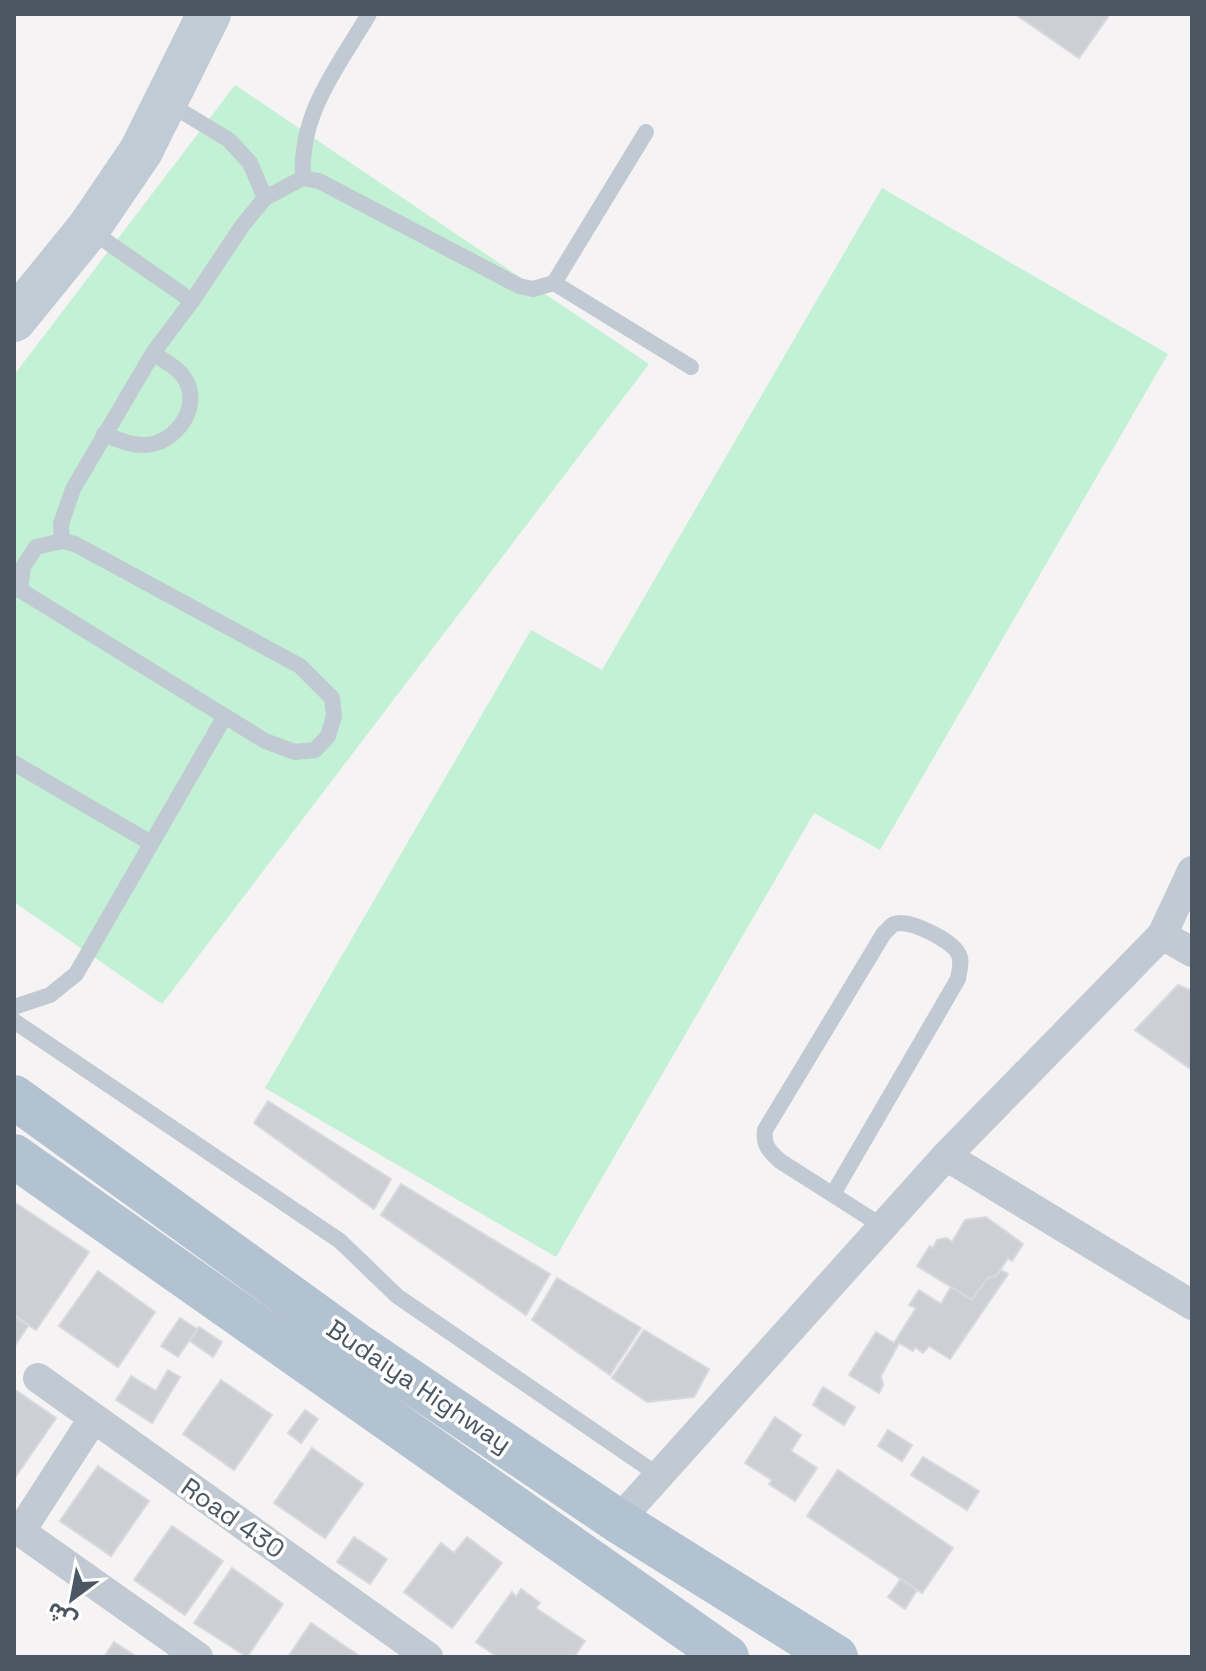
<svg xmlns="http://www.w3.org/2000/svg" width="1206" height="1671" font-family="'Space Grotesk','Noto Sans Arabic',sans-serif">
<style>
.green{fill:#c3f1d5}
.building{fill:#cdcfd5;stroke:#d7d9de;stroke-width:2}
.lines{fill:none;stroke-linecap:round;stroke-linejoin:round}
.lane{stroke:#c1cad2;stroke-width:16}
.street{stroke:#c1cad2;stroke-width:30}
.secondary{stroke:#c1cbd6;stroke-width:44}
.primary{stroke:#b3c2d1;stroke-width:44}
.labels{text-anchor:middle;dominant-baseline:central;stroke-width:7;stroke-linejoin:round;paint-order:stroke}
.street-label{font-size:26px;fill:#4a5661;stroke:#fff}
</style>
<rect width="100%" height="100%" fill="#f5f3f3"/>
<g class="green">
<polygon points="235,85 649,364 162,1004 14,902 14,375"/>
<polygon points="882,188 1168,354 880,850 814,813 556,1257 265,1088 531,630 602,670"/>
</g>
<g class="building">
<polygon points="1015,14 1110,14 1079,58"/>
<polygon points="1178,985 1192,991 1192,1070 1135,1030"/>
<polygon points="268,1101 391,1179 374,1209 254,1123"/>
<polygon points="401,1184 550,1274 526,1315 381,1215"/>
<polygon points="14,1202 89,1252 36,1330 14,1315"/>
<polygon points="986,1217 1023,1244 1012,1261 1008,1258 996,1276 988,1278 972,1300 917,1266 930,1246 933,1248 937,1240 947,1238 952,1242 965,1220"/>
<polygon points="1001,1270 1008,1274 950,1359 929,1346 923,1353 915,1347 913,1351 899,1343 881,1376 883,1385 879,1393 849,1375 876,1332 894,1343 916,1308 909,1305 919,1290 941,1304 951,1287 972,1300 988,1278 996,1276"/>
<polygon points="98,1271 155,1312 118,1367 59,1326"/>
<polygon points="557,1278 641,1328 610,1375 532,1320"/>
<polygon points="14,1315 28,1326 14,1347"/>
<polygon points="180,1318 197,1329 178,1357 161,1346"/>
<polygon points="199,1327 222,1342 213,1357 190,1341"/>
<polygon points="644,1330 709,1369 694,1397 647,1402 612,1378"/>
<polygon points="168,1370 180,1377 152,1423 116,1400 131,1376 156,1391"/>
<polygon points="221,1380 272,1415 234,1470 183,1434"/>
<polygon points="823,1387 855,1407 844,1425 813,1405"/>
<polygon points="14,1389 56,1418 14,1479"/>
<polygon points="305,1410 318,1419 301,1443 288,1433"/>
<polygon points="775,1417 801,1435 791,1451 817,1468 795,1501 769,1484 772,1480 745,1463"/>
<polygon points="888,1430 912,1445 902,1461 878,1446"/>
<polygon points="312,1448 363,1484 325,1538 274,1503"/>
<polygon points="923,1457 979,1491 967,1510 911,1475"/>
<polygon points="98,1466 149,1501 111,1556 60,1521"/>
<polygon points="838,1470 953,1548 922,1593 807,1516"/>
<polygon points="172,1526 223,1561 185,1615 134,1580"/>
<polygon points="354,1537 387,1559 370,1584 337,1562"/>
<polygon points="467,1537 502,1563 452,1628 404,1592 441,1543 454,1553"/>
<polygon points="232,1568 283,1604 247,1657 194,1623"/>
<polygon points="901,1579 917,1590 905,1609 888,1597"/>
<polygon points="521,1589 540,1603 536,1608 585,1641 574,1657 497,1657 476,1642 512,1592 516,1597"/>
<polygon points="311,1623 361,1657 288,1657"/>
<polygon points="114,1642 137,1657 104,1657"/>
</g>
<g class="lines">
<g class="lane">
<polyline points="166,102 229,140 250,163 265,198"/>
<path d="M303 178C299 113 338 67 369 14"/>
<polyline points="90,230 192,301"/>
<polyline points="554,283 646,132"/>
<path d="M104 434C117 439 131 446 146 445 177 443 204 404 183 376 176 366 162 360 153 353"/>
<polyline points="62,541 61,524 73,489 153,353 192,301 242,226 265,198 303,178 319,181 519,286 533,289 554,283 691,367"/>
<polyline points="14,589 20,590 265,741 295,752 315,750 328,736 334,716 332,698 300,666 75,544 62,541 36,547 23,567 20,590"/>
<polyline points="14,763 151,843"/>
<polyline points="14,1007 50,995 76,974 225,716"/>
<polyline points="14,1021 340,1241 397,1296 658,1475"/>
<path d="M833 1194 958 979C959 970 963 961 958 953 951 940 908 918 894 924 890 926 888 930 884 933L765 1130C763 1145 769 1151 780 1161L882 1226"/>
</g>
<g class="street">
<polyline points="1162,935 1192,952"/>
<polyline points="946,1156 1192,1305"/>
<polyline points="38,1378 428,1657"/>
<polyline points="618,1521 946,1156 1162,935 1192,871"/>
<polyline points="14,1527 198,1657"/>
<polyline points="20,1532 93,1419"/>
</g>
<polyline class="secondary" points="14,320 88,229 141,151 209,14"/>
<g class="primary">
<polyline points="14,1097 360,1347 618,1521 836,1657"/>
<polyline points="14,1156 727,1657"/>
</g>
</g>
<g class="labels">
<g class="street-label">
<text transform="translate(419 1386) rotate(34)">Budaiya Highway</text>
<text transform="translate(233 1518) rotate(35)">Road 430</text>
</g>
</g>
<rect width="1206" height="1671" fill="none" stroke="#4a5661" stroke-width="32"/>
<g transform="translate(72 1599) rotate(212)" stroke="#ffffff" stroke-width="6" paint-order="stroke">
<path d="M0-6L14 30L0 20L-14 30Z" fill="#4a5661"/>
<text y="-12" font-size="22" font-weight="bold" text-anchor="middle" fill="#4a5661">ش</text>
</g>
</svg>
